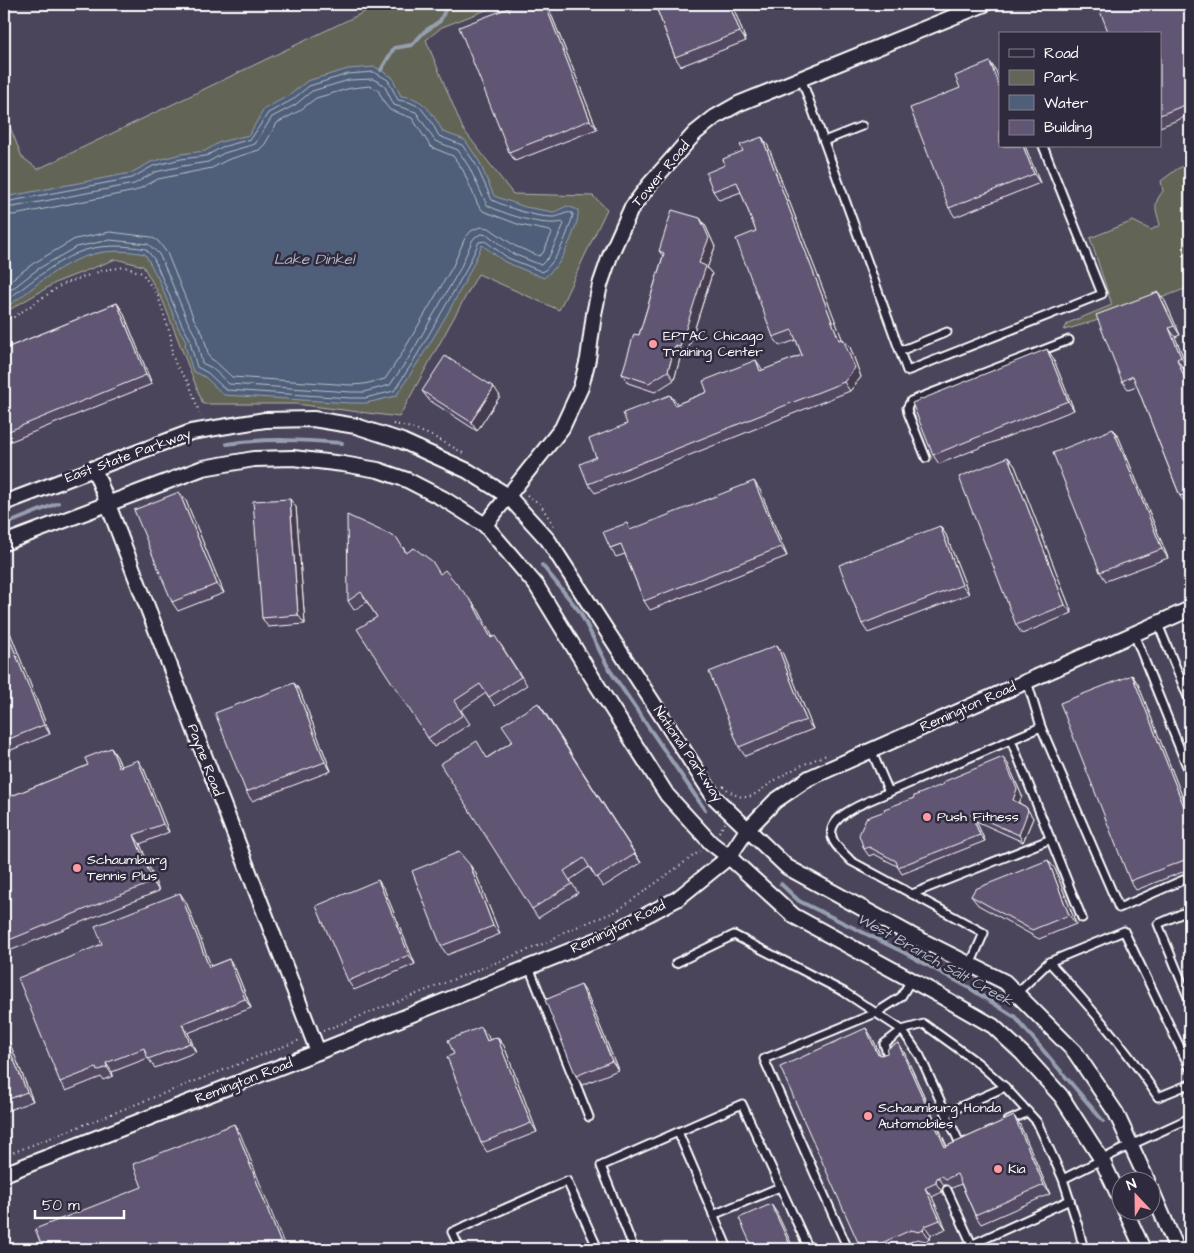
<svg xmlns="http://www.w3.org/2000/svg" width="1194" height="1253" font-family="'Architects Daughter',sans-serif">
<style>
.built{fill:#4c445b;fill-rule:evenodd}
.green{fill:#626557;stroke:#b0b2ab}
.water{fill:#505f79;stroke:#969faf}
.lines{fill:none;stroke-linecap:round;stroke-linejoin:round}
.shore{stroke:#b9bfc9;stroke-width:1}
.stream{stroke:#969faf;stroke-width:4}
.service-casing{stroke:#fff;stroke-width:11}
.minor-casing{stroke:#fff;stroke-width:18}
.path{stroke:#fff;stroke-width:2;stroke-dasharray:1 4;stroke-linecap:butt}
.service{stroke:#2f2a3d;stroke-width:7}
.minor{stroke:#2f2a3d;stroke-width:14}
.wall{fill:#534a63;stroke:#fff}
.shaded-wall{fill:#443c50;stroke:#fff}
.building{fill:#615673;stroke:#fff}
.poi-dot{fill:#ff9aa2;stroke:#2f2a3d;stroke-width:2}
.labels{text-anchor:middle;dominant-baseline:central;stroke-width:5;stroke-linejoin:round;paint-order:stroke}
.street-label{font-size:14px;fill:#fff;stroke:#2f2a3d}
.poi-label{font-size:14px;fill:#fff;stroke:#2f2a3d;text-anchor:start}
.water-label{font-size:15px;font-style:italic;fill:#b0b7c3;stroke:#2f2a3d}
</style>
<rect width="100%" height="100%" fill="#3e374d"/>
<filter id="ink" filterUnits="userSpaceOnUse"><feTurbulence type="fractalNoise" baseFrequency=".02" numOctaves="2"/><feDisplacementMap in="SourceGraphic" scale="10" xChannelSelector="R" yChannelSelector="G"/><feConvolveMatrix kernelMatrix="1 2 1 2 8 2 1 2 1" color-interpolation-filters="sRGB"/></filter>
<g filter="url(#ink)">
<path class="built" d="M4 4H1190V1249H4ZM1000 34H1160V146H1000ZM1122 1180H1152V1210H1122Z"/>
<g class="green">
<polygon points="381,4 502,4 442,27 426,40 463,129 513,194 593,196 607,209 559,310 478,274 399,417 296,404 203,404 163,301 143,266 116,259 57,282 4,313 4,112 22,157 38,169"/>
<path d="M1190 163V287L1116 315 1064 330 1068 323 1112 305 1090 238 1133 221 1151 230 1160 225C1156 209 1152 205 1163 191L1161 181 1177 169Z"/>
</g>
<path class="water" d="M375 67 392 77 401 96C424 97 433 114 443 132L465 140 479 161 494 196 525 207 554 212 567 206 578 210C580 222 565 254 558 264 554 269 548 274 544 278L505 262 482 245C459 298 428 348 396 396L366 403H350L224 395 205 377 193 371 185 346 186 341 178 327 158 278 145 254C99 245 72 258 36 285 26 293 15 302 4 308V192L10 196 131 173 151 162 181 154 205 151 220 142 249 135 264 109 290 95 307 81 348 69Z"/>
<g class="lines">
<g class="shore">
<path d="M4 198 11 201 132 178 153 166 181 159 206 156 222 147 251 139 268 113 292 100 309 86 348 74 374 72 388 80 398 100 409 102 420 107 431 121 439 136 462 145 475 163 492 200C509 208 534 217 553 217 561 217 565 211 572 213L573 215C567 236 559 258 543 272L508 258 485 241 479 242 465 272 413 362 394 391 365 398H350L226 390 208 373 197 367 191 346 190 339 182 325 154 259 146 249C124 245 98 244 77 253 52 264 26 286 4 302"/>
<path d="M4 206 13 207 134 184 155 172 183 166 208 162 224 153 255 144 272 117 295 105 312 91 349 80 373 79 384 85 394 105 416 112 435 141 458 150 469 167 487 205C503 214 544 227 562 222L564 224 549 257 541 265 511 253 488 235 481 234 475 237 472 241 460 269 408 359 390 385 364 392H351L229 384 212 368 202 363 196 337 188 322 168 274 159 254 148 244 110 240 76 247 38 269 4 295"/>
<polyline points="4,214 14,215 135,191 158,179 212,168 227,160 259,150 265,144 277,123 299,111 316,98 351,88 370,86 378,90 385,104 390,110 412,118 431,147 453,156 463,170 478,205 483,211 520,225 550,231 552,233 543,253 539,256 515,246 489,228 480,227 471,231 465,238 453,266 401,355 385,379 364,384 351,385 232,377 217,363 209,357 203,334 194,319 167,253 158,241 151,237 110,232 75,239 34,263 4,285"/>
</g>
<g class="stream">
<polyline points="381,70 394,48 412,45 424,32 440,21 448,4"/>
<path d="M227 444C266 438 303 440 342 443"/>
<polyline points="4,525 58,503"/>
<polyline points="542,565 580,612 609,669 705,810"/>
<polyline points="781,884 799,901 905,953 968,987 1015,1017 1103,1121"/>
</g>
<g class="service-casing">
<g id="service">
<polyline points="801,78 907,371 1102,294 1043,146"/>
<polyline points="824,141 862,126"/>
<polyline points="900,351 947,332"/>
<polyline points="926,458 908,413 907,408 911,401 1069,340"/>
<polyline points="1158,624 1190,702"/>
<polyline points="1134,634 1190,774"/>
<polyline points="1027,681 1041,727 1119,908 1190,877"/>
<polyline points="1011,740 1082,918"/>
<path d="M871 750 889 792C873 800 826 814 832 837 834 846 845 854 851 861L984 933 970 965"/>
<polyline points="889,792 1041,727"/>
<polyline points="912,894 1051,839"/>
<polyline points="1190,910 1158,924 1190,1002"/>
<path d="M1049 962C1089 1005 1126 1048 1158 1097L1190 1084"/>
<polyline points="676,963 734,935 844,992 902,1030 920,1056 960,1144 965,1142"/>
<polyline points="529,967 589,1117"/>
<polyline points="1017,993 1049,962 1124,931 1190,1068"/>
<polyline points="889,1059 884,1044 902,1030 924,1024 978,1063 1005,1087 1037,1122 1063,1179 1131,1145 1190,1118"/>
<polyline points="946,1113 1005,1087"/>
<polyline points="1008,1121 1028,1112"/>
<polyline points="1063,1179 1078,1226 1083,1246"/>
<polyline points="947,1190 974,1249"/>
<polyline points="713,1215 780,1187"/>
<polyline points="460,1249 452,1232 567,1181 598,1249"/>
<polyline points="634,1249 601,1166 678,1132"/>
<polyline points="728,1249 678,1132 742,1104 809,1249"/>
<polyline points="848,1249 764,1059 876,1013 901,997 911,980"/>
<polyline points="962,1249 1070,1200"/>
</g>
</g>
<g class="minor-casing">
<g id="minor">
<polyline points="94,468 318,1052"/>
<polyline points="4,503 191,432 265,420 313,419 356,426 402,441 468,471 508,496 548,540 714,797 787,867 911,935 1005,982 1075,1052 1116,1113 1147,1180"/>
<polyline points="485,525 562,428 581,387 588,359 594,314 600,285 610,256 631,209 649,185 695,133 715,117 738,104 985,4"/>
<polyline points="4,543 203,468 254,459 293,458 343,464 378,470 407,480 444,499 485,525 536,585 597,685 667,795 711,843 729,857 794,916 939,995 993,1026 1023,1054 1061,1096 1102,1160 1122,1203"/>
<polyline points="4,1174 318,1052 604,937 677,899 729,857 747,830 775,801 809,778 1190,609"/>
<polyline points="1152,1191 1177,1249"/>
<polyline points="1125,1210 1143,1249"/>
</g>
</g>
<g class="path">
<polyline points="4,320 14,317 63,284 104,270 125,267 142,273 158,296 171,337 172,354 176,365 189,383 201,417"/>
<path d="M393 424C420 428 443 441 466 455"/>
<polyline points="527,495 540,504 554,526"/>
<path d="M723 786C729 791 735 796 743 797 751 798 758 792 764 788 784 773 805 763 829 754"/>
<polyline points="719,832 725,823"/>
<polyline points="323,1031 548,942 564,932 617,911 700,851"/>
<polyline points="4,1156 300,1040"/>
</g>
<use href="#service" class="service"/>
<use href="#minor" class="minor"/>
</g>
<g class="wall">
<polygon points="519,4 547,4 597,129 515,161 509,152"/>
<polygon points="655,4 732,4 746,41 681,66 675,57"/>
<polygon points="1190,4 1190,115 1160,127 1160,34"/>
<polygon points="990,62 996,71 1000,82 1000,146 1025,146 1040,183 955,217 949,208 960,88"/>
<polygon points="762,137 768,146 842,339 850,347 861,377 850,391 595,493 588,484 596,457 677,404 802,355 796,340 780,346 773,337 756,231 741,192 719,200 713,191 725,165"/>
<polygon points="700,218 706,227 715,247 707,268 712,274 686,356 681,355 674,380 655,392 628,383 622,374 639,335 663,256 659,251"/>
<polygon points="1165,301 1180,335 1175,337 1187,366 1183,368 1187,505 1180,496 1137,386 1128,389 1122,381"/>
<polygon points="117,303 123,312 152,384 4,444 4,349"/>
<polygon points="1047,349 1053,358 1074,410 939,464 933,455"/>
<polygon points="422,391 500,396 477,431 429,400"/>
<polygon points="1113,429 1119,438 1168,558 1106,581 1100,572"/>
<polygon points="1008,457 1015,466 1072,613 1022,634 1016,625"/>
<polygon points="760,490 787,556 650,610 644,601 625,554 616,557 610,548"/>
<polygon points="179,492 186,501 224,593 178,611 172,602"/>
<polygon points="296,507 305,624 268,627 262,618"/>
<polygon points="940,526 946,535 969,594 868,633 862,624"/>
<polygon points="403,547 406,552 440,574 472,602 479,611 493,638 501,645 527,685 495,706 486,693 461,710 470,724 434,747 428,738 377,617 367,602 354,610 348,601"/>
<polygon points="4,621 7,625 50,734 4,753"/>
<polygon points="783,654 813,729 745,756 739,747"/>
<polygon points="1132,675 1138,684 1190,816 1190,869 1136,890 1130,881"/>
<polygon points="294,683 300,691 331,771 252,801 246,792"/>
<polygon points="538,703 641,863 603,887 589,867 570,880 578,893 538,918 532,909 488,757 513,741"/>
<polygon points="111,748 117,757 121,766 144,769 169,832 140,844 159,891 9,951 4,944 4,799 88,765"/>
<polygon points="1008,764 1022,796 1019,803 1026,807 1033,818 1023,842 976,821 985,841 902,874 897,866 874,854 869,856 864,849 885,811 914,798"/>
<polygon points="470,865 476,874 500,934 447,955 441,946"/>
<polygon points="1055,869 1076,924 1039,939 978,905 971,896"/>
<polygon points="384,889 415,964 354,990 348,981"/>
<polygon points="186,902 211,966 229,959 235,968 251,1008 188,1033 196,1052 155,1068 148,1058 112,1072 113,1076 103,1080 101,1077 66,1091 60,1082"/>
<polygon points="587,994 618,1070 582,1085 576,1076"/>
<polygon points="481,1027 488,1036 489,1040 497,1037 504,1046 537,1132 487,1152 481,1143 454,1054"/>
<polygon points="4,1029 33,1101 4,1112"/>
<polygon points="872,1037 880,1054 881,1055 887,1053 898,1043 904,1052 947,1146 1014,1116 1020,1125 1050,1194 981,1224 975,1215 961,1184 952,1188 948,1185 944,1185 942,1189 942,1192 932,1197 946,1229 931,1235 930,1239 926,1241 917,1239 894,1249 861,1249"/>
</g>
<g class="shaded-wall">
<polygon points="545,4 547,4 597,129 590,120"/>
<polygon points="729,4 732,4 746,41 740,32"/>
<polygon points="990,62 996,71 1000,82 1000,89"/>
<polygon points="762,137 768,146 846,349 839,340"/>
<polygon points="1023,146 1025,146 1040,183 1034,174"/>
<polygon points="700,218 706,227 715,247 707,268 712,274 686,356 680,347 699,263"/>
<polygon points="1158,292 1165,301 1180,335 1174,326"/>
<polygon points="117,303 123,312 152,384 146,375"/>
<polygon points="1169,328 1175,337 1187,366 1181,357"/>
<polygon points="843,339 850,347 861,377 850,391 844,382"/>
<polygon points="675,346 681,355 674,380 668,371"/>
<polygon points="1047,349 1053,358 1074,410 1068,401"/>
<polygon points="1177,359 1183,368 1190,385 1190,392"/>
<polygon points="756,360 762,369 766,380 760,371"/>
<polygon points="494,387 500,396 477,431 471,422"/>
<polygon points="670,395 677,403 681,414 675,405"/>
<polygon points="1113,429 1119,438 1168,558 1162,549"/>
<polygon points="1008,457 1015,466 1072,613 1065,605"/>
<polygon points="754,481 760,490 787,556 781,547"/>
<polygon points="179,492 186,501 224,593 217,584"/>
<polygon points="290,499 296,507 305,624 298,615"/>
<polygon points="940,526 946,535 969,594 962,585"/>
<polygon points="472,602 479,611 498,647 491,638"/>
<polygon points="4,621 7,625 50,734 44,725 4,625"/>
<polygon points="777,645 783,654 813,729 806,720"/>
<polygon points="1132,675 1138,684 1190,816 1190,822"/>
<polygon points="294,683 300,691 331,771 325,762"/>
<polygon points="538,703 544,711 641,863 635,854"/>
<polygon points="111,748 117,757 125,776 119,767"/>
<polygon points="1003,757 1008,764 1022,796 1017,807 1013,800"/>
<polygon points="138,760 144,769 169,832 163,824"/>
<polygon points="1026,807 1033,818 1023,842 1019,835"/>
<polygon points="971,814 976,821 985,841 980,835"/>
<polygon points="134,835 140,844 159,891 153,882"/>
<polygon points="1048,860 1055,869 1076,924 1069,915"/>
<polygon points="470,865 476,874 500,934 493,926"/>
<polygon points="378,880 384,889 415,964 409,955"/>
<polygon points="180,893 186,902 215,976 209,967"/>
<polygon points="229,959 235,968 251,1008 245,999"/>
<polygon points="581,985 587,994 618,1070 612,1061"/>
<polygon points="182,1024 188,1033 196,1052 190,1043"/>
<polygon points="481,1027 488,1036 493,1050 487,1041"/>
<polygon points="866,1028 872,1037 883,1062 877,1053"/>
<polygon points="4,1029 33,1101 27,1092 4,1036"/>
<polygon points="497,1037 504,1046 537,1132 531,1123"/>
<polygon points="898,1043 904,1052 951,1156 945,1147"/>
<polygon points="106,1063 112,1072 113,1076 107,1067"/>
<polygon points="1014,1116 1020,1125 1050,1194 1044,1185"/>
<polygon points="234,1124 240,1133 286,1249 283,1249"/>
<polygon points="938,1177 944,1185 942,1189 942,1192 936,1183 936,1180"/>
<polygon points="925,1188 932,1197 946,1229 940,1220"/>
<polygon points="771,1204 777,1213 794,1249 792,1249"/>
<polygon points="925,1226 931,1235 930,1239 923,1230"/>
</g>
<g class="building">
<polygon points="519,4 545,4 590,120 509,152 459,27"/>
<polygon points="655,4 729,4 740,32 675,57"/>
<polygon points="1119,4 1190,4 1190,103 1160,115 1160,34 1109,34 1100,11"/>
<polygon points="990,62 1000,89 1000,146 1023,146 1034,174 949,208 910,108 960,88 955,76"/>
<polygon points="762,137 839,340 843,339 855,368 844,382 588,484 580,464 596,457 589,439 627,424 623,413 670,395 675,405 707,392 703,381 756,360 760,371 802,355 792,330 773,337 736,239 756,231 737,182 713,191 706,173 725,165 723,159 743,151 740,145"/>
<polygon points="672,210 700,218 709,238 699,263 706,266 680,347 675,346 668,371 649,383 622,374 634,334 639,335 664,253 659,251"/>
<polygon points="1158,292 1174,326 1169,328 1181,357 1177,359 1190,392 1190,512 1183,495 1180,496 1133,376 1122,381 1096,315"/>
<polygon points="117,303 146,375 4,433 4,349"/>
<polygon points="1047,349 1068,401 933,455 912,403"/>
<polygon points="445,356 494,387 471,422 422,391"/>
<polygon points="1113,429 1162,549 1100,572 1053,453"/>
<polygon points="1008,457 1065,605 1016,625 959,477"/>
<polygon points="754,481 781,547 644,601 621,544 610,548 603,532 627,523 630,530"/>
<polygon points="179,492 217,584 172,602 134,510"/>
<polygon points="290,499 298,615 262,618 253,501"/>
<polygon points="347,515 397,538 406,553 414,548 432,561 440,574 445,570 472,602 491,638 495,636 521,677 489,697 480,684 454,701 463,715 428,738 357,629 377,617 361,592 348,601"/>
<polygon points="940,526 962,585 862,624 839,565"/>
<polygon points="4,625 44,725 4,741"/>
<polygon points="777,645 806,720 739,747 709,672"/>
<polygon points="1132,675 1190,822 1190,858 1130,881 1060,703"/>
<polygon points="294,683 325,762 246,792 215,713"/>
<polygon points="538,703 635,854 596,878 584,858 564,871 572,884 532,909 440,764 477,741 487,758 513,741 502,725"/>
<polygon points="111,748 119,767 138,760 163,824 134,835 153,882 4,942 4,799 88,765 85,758"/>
<polygon points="1003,757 1017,789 1013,800 1026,807 1028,811 1019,835 971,814 980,835 898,867 896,861 869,847 864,849 859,835 866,818 885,811 884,809 914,798 914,796 944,784 943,782"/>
<polygon points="459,852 470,865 493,926 441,946 412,871"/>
<polygon points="1048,860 1069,915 1032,930 971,896 975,889"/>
<polygon points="378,880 409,955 348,981 316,906"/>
<polygon points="180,893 209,967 229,959 245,999 182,1024 190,1043 148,1059 144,1048 106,1063 107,1067 97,1071 96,1068 60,1082 18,978 102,944 95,926"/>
<polygon points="581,985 612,1061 576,1076 545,1000"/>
<polygon points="481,1027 487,1041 497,1037 531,1123 481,1143 447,1057 454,1054 448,1040"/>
<polygon points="866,1028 877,1053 881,1055 887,1053 888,1048 898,1043 945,1147 1014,1116 1044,1185 975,1215 957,1174 946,1179 942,1176 938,1177 936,1180 936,1183 925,1188 940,1220 925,1226 923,1230 919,1232 911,1230 868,1249 861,1249 780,1067"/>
<polygon points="4,1036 27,1092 4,1101"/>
<polygon points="234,1124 283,1249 43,1249 35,1229 142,1187 133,1164"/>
<polygon points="771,1204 792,1249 753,1249 739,1218"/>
</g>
</g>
<g class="poi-dot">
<circle cx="653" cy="344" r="5"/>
<circle cx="927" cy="817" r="5"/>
<circle cx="77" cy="868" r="5"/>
<circle cx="868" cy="1116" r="5"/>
<circle cx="998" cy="1169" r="5"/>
</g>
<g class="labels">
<g class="street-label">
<text transform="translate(661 174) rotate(-50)">Tower Road</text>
<text transform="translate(128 456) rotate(-20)">East State Parkway</text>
<text transform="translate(968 707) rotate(-24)">Remington Road</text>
<text transform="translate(688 754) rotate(56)">National Parkway</text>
<text transform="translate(205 760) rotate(69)">Payne Road</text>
<text transform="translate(618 927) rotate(-26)">Remington Road</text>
<text transform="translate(244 1081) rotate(-21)">Remington Road</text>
</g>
<g class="poi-label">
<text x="663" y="336">EPTAC Chicago<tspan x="663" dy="16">Training Center</tspan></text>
<text x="937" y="817">Push Fitness</text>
<text x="87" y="860">Schaumburg<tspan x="87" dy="16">Tennis Plus</tspan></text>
<text x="878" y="1108">Schaumburg Honda<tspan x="878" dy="16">Automobiles</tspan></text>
<text x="1008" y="1169">Kia</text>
</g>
<g class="water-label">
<text x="314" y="259">Lake Dinkel</text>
<text transform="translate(935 960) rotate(29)">West Branch Salt Creek</text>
</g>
</g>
<rect width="1194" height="1253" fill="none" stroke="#2f2a3d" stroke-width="20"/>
<rect x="10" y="10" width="1174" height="1233" fill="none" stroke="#fff" stroke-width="2" filter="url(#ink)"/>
<rect x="999" y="32" width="162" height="115" fill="#2f2a3d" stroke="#827f8b"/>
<rect x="1009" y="49" width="25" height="8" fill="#2f2a3d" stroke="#827f8b"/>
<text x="1044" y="58" font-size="15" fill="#ffffff">Road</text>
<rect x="1009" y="70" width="25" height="15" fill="#626557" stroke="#827f8b"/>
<text x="1044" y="82" font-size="15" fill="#ffffff">Park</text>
<rect x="1009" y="95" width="25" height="15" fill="#505f79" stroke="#827f8b"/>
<text x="1044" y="108" font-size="15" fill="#ffffff">Water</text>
<rect x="1009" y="120" width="25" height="15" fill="#615673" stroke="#827f8b"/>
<text x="1044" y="132" font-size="15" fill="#ffffff">Building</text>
<g transform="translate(1136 1196) rotate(338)"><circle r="24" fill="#2f2a3d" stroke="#827f8b"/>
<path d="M0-4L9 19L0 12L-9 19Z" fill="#ff9aa2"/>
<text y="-8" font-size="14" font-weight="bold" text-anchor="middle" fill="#ffffff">N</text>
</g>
<path d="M35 1210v8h89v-8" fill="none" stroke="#ffffff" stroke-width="2.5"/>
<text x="42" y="1210" font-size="15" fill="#ffffff" stroke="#2f2a3d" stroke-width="4" paint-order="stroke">50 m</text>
</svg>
